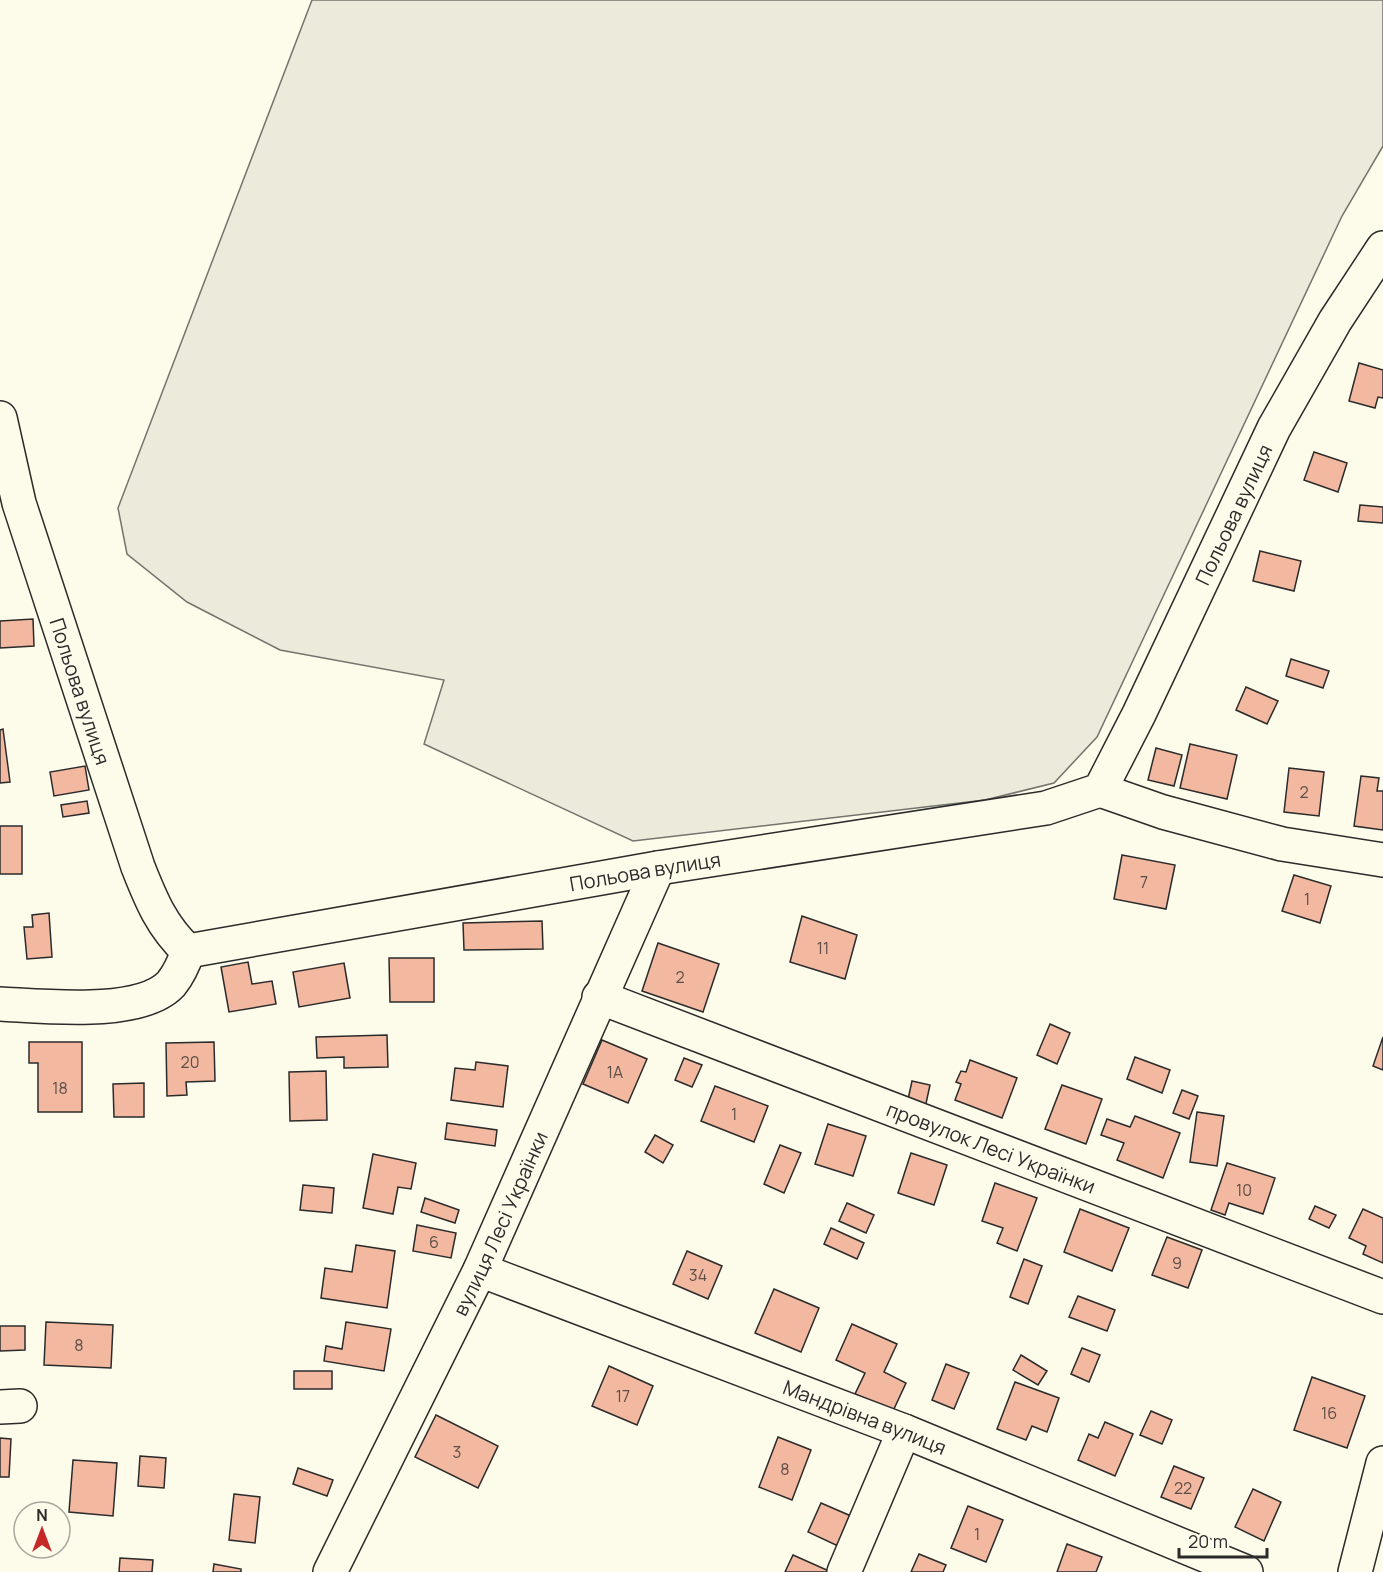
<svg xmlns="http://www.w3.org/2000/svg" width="1383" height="1572" font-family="Manrope,sans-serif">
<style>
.green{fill:#ecebdb;stroke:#74746e;stroke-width:1.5}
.building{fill:#f2b8a0;stroke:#2b2b2b;stroke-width:1.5}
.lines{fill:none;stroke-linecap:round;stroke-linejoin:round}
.minor-casing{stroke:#2b2b2b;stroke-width:36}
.major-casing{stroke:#2b2b2b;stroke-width:36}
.minor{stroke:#fdfbea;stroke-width:33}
.major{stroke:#fdfbea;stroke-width:33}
.labels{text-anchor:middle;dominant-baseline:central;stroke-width:4.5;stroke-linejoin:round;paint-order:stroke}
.number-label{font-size:16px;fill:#5d4e48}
.street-label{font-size:20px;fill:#2b2b2b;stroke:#fdfbea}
</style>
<rect width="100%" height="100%" fill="#fdfbea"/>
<polygon class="green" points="312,0 1383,0 1383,146 1342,216 1097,737 1054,783 985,800 633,841 424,744 444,680 280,650 187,602 127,554 118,508"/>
<g class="building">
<polygon points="1359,363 1383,370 1383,398 1378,397 1375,408 1349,401"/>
<polygon points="1314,452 1347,463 1338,492 1304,480"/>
<polygon points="1360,505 1383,507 1383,523 1358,521"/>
<polygon points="1260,551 1301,561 1294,591 1253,581"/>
<polygon points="33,619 34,646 0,648 0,621"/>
<polygon points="1291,659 1329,671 1323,688 1286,676"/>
<polygon points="1246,687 1278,701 1267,724 1236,710"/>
<polygon points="3,729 10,782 0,783 0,730"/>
<polygon points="1190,744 1237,755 1227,799 1180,788"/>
<polygon points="1156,748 1182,755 1174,786 1148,780"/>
<polygon points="85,766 89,790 54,796 50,772"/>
<polygon points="1289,768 1324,772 1319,816 1284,812"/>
<polygon points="1361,776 1379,778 1377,791 1383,791 1383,830 1354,826"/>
<polygon points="87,801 89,813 63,817 61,805"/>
<rect x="0" y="826" width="22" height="48"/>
<polygon points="1122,855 1175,865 1166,909 1114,899"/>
<polygon points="1294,875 1331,886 1320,923 1282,911"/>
<polygon points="49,913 52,957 27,959 24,927 33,927 32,915"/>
<polygon points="802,916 857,935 845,979 790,962"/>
<polygon points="542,921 543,949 464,950 463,923"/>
<polygon points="658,943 719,964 703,1012 642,991"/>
<polygon points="389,958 434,958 434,1002 390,1002"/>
<polygon points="248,962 252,984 272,981 276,1004 229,1012 221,967"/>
<polygon points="344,963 350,998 299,1007 293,972"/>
<polygon points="1050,1024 1070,1033 1057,1064 1037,1055"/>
<polygon points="387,1035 388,1067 344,1068 344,1057 317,1058 316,1037"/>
<polygon points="1383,1037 1383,1070 1373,1066"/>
<polygon points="602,1040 647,1059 628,1103 583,1084"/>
<polygon points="29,1042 82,1042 82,1112 38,1112 38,1063 29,1063"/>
<polygon points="214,1042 215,1081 186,1082 187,1095 167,1096 166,1043"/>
<polygon points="1135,1057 1170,1070 1162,1093 1127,1079"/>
<polygon points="684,1058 702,1065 692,1087 675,1080"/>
<polygon points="970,1060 1017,1078 1002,1118 955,1100 961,1084 956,1082 961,1071 966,1072"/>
<polygon points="476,1062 508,1066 503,1107 451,1100 455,1068 475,1070"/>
<polygon points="326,1071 327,1120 290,1121 289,1072"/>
<polygon points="912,1081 930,1085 925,1108 907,1104"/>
<polygon points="144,1083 144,1117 114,1117 113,1084"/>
<polygon points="1062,1085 1102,1099 1086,1144 1045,1129"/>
<polygon points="715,1086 768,1106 754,1142 701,1121"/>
<polygon points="1182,1090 1198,1096 1189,1119 1173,1113"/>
<polygon points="1197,1112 1224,1116 1217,1166 1190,1162"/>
<polygon points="1135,1116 1180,1133 1163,1178 1117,1160 1124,1143 1101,1135 1107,1119 1130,1127"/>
<polygon points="447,1123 497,1130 495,1146 445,1139"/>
<polygon points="828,1124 866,1136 853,1176 815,1164"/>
<polygon points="655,1135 673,1145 663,1163 645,1152"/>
<polygon points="780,1145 801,1153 784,1193 764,1184"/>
<polygon points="911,1153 947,1165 934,1205 898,1193"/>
<polygon points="373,1154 416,1163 411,1189 398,1187 393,1214 363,1208"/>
<polygon points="1227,1163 1275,1178 1263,1214 1229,1203 1225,1215 1211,1210"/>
<polygon points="995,1183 1037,1198 1017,1251 997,1243 1003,1228 982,1221"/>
<polygon points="303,1185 334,1188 332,1213 300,1210"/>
<polygon points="425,1198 459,1210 455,1223 421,1212"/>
<polygon points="847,1203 874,1215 866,1233 839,1221"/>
<polygon points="1315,1206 1336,1215 1329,1228 1309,1219"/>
<polygon points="1080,1209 1129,1228 1112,1271 1064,1252"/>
<polygon points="1363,1209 1383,1218 1383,1263 1363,1254 1366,1246 1349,1238"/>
<polygon points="417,1225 456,1233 451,1258 413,1251"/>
<polygon points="831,1228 864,1243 857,1259 824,1244"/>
<polygon points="1167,1237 1202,1250 1188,1288 1152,1275"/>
<polygon points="356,1245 395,1251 387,1308 321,1298 325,1268 352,1272"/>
<polygon points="687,1251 722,1266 708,1299 673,1284"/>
<polygon points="1024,1259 1042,1266 1028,1304 1010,1297"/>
<polygon points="774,1289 819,1308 801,1352 755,1333"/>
<polygon points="1078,1296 1115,1310 1107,1331 1069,1317"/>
<polygon points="46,1322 113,1325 111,1368 44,1365"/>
<polygon points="346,1322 391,1329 384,1371 324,1361 326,1346 342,1349"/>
<polygon points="852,1324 897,1344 884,1372 906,1383 893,1411 855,1394 865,1373 836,1360"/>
<polygon points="0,1326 25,1326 25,1350 0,1351"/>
<polygon points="1082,1348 1100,1355 1089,1382 1071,1374"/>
<polygon points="1021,1355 1047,1371 1038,1385 1013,1370"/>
<polygon points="946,1364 969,1373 954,1409 932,1400"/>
<polygon points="609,1366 653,1386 637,1425 592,1406"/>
<rect x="294" y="1371" width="38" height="18"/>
<polygon points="1312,1377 1365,1396 1347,1448 1294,1430"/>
<polygon points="1015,1382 1059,1398 1047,1432 1032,1426 1026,1440 997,1429"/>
<polygon points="1151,1411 1172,1420 1162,1444 1140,1435"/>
<polygon points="436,1415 498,1446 478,1488 415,1457"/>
<polygon points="1105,1422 1133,1434 1115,1476 1078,1460 1089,1434 1098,1438"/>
<polygon points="778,1437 811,1450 792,1500 759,1487"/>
<polygon points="0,1438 11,1439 9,1477 0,1477"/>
<polygon points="140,1456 166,1458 164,1488 138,1486"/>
<polygon points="73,1460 117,1463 113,1516 69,1512"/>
<polygon points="1174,1466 1204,1478 1191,1509 1161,1497"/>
<polygon points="298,1468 333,1480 327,1496 293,1484"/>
<polygon points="1253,1489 1281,1502 1264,1541 1235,1527"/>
<polygon points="234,1494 260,1497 255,1543 229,1540"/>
<polygon points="821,1503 851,1516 838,1546 808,1532"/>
<polygon points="968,1506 1003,1520 986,1562 951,1548"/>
<polygon points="1067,1544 1102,1557 1096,1572 1057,1572"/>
<polygon points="919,1554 946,1565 943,1572 911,1572"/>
<polygon points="793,1555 829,1571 828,1572 785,1572"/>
<polygon points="120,1558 153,1560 152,1572 119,1572"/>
<polygon points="214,1564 241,1569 241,1572 213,1572"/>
</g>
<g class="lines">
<g class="minor-casing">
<g id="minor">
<path id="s1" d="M0 418 19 503 138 867C151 900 162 927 188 951"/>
<polyline points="1100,790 1163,812 1282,844 1383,860"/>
<path id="s2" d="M188 951 658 868 1046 808 1100 790 1139 714 1274 428 1335 321 1383 248"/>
<path id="s3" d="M599 997 1383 1297"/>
<path d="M0 1004C43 1006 140 1017 171 984 179 974 184 963 188 951"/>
<path id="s4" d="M480 1270 904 1431 1246 1572"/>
<polyline points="0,1407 20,1406"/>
<path id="s5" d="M330 1572 480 1270 658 868"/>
<polyline points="844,1572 904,1431"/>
</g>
</g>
<g class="major-casing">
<polyline id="major" points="1355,1572 1383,1463"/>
</g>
<use href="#minor" class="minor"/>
<use href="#major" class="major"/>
</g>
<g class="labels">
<g class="number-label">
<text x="1304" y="792">2</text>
<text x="1144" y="882">7</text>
<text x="1307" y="899">1</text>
<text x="823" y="948">11</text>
<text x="680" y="977">2</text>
<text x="190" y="1062">20</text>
<text x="615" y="1072">1А</text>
<text x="60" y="1088">18</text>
<text x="734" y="1114">1</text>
<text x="1244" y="1190">10</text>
<text x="434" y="1242">6</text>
<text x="1177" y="1263">9</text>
<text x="698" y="1275">34</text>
<text x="79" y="1345">8</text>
<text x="623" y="1396">17</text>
<text x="1329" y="1413">16</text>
<text x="457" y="1452">3</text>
<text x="785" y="1469">8</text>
<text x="1183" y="1488">22</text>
<text x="977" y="1534">1</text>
</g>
<g class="street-label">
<text stroke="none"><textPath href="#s2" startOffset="1233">Польова вулиця</textPath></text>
<text stroke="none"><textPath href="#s1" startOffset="285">Польова вулиця</textPath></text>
<text stroke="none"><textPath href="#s2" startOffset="464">Польова вулиця</textPath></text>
<text stroke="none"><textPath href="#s3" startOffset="420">провулок Лесі Українки</textPath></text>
<text stroke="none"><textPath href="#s5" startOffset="388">вулиця Лесі Українки</textPath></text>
<text stroke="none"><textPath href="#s4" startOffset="412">Мандрівна вулиця</textPath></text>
</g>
</g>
<g transform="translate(42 1530)"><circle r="28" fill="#fdfbea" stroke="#a9a89e" stroke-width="1.5"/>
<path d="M0-4.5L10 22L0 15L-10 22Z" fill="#c62828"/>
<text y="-9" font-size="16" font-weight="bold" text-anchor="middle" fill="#2b2b2b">N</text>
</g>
<path d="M1179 1548v9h88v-9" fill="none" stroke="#2b2b2b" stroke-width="3"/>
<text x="1188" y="1548" font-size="18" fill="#2b2b2b" stroke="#fdfbea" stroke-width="4.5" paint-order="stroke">20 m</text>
</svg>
